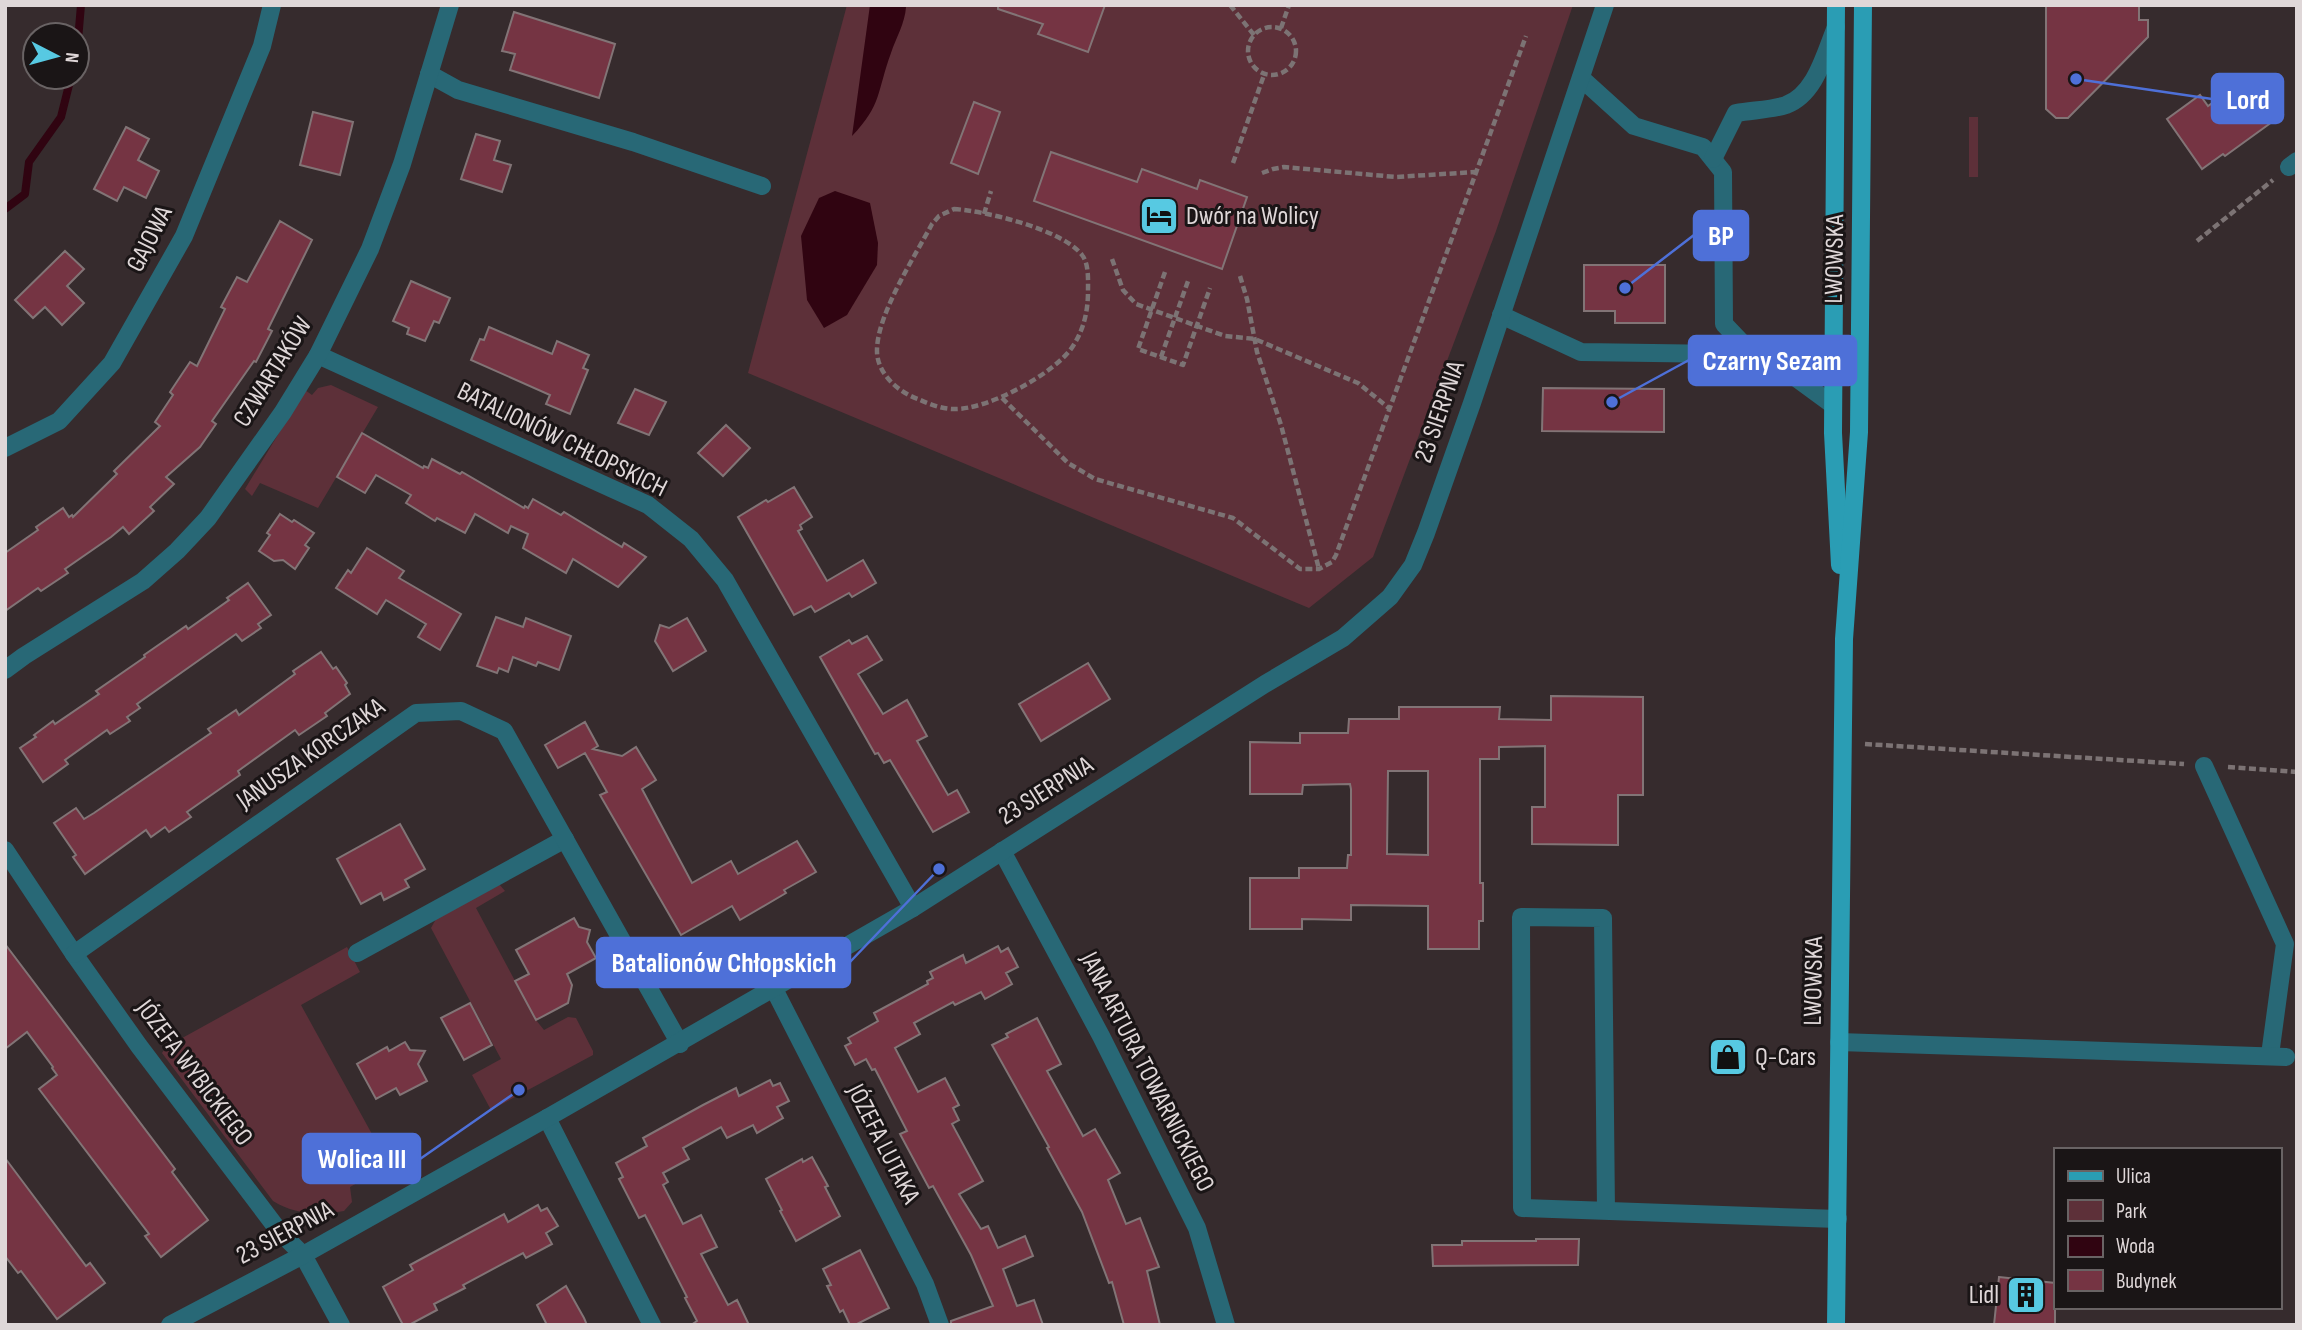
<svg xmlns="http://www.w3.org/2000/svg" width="2302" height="1330" font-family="'Sofia Sans Condensed',sans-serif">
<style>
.green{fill:#5d3039}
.water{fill:#300411}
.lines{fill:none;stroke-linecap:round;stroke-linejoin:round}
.stream{stroke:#300411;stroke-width:8}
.building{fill:#753443;stroke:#827476;stroke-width:2;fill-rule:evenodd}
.path{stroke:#7c7374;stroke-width:4.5;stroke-dasharray:7 3.5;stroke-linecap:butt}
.minor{stroke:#286876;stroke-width:18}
.major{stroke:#2a9db4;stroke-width:18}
.labels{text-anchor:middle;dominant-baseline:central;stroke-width:6;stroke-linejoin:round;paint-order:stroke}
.poi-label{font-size:26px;fill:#dfd7d8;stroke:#1a1516;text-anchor:start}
.street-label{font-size:26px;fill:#dfd7d8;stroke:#1a1516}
.leader{fill:none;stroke:#4e70d8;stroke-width:2.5}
.callout-dot{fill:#4e70d8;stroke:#1a1516;stroke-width:2.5}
.callout{fill:#4e70d8;stroke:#4e70d8;stroke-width:2.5}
.callout-label{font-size:28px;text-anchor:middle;font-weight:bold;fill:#fff}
</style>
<rect width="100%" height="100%" fill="#362b2d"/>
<g class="green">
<polygon points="847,5 1573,5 1496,231 1373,557 1309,608 748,373"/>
<rect x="1969" y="117" width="9" height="60"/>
<polygon points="331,385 378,407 318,508 260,483 252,496 245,489 305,390 312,395 318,388"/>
<polygon points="499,884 505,891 476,908 536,1020 544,1030 568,1017 576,1018 593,1051 593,1055 491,1110 472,1075 501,1059 431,928 436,919"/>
<path d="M347 947 360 972 301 1005 389 1165 350 1187 352 1202 344 1211C318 1215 296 1215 273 1201L162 1053 166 1047 175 1042Z"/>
</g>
<g class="water">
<path d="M870 5H902L906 7C905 23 896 38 891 53 877 91 882 105 852 136Z"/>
<polygon points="835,191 870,203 878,243 877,265 847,315 824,328 807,300 801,236 819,198"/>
</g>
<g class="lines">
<g class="stream">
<polyline points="77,52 81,5"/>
<polyline points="5,209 25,194 29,162 61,117 71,77"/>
</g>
</g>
<g class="building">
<polygon points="998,5 1105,5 1088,52 1038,34 1043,24 998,9"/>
<polygon points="2046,5 2139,5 2139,20 2148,20 2148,37 2068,118 2056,118 2046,109"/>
<polygon points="514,12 615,44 599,98 510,70 515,54 502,51"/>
<polygon points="2260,81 2283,114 2225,156 2223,154 2202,169 2167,119 2200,95 2208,106 2229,91 2235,99"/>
<polygon points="974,102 1000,112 978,174 951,163"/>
<polygon points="313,112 353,122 340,175 300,165"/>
<polygon points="126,127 149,139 138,160 159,171 146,198 124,187 117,201 94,189"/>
<polygon points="476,134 500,141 494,160 511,165 502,192 461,179"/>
<polygon points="1051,152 1137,182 1142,169 1197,189 1200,180 1247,197 1222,269 1034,201"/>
<polygon points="280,221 312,240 268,329 272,331 256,362 254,361 212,421 216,424 200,447 166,477 174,484 150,507 154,511 129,534 123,527 111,537 65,569 68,573 41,591 38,588 5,611 5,553 38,530 36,527 63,508 69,517 72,515 73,517 117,474 114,471 160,426 155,422 173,395 170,392 190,362 197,366 225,309 221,307 237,277 247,282"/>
<polygon points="65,251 84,269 67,286 84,303 62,325 45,307 33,318 15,300"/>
<polygon points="1584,265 1665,265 1665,323 1615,323 1615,311 1584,311"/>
<polygon points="411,281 450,298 439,323 434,321 425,341 407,334 409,328 393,321"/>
<polygon points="489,327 552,354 557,341 589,355 583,368 588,370 570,414 546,404 550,395 471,360 480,339 484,340"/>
<polygon points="1543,388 1664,389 1664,432 1542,431"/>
<polygon points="635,389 666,402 649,435 618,423"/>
<polygon points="726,425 750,448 723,476 698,453"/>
<polygon points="362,433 423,468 424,466 428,468 432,459 460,474 462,472 524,508 525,506 528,508 533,499 561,515 564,512 622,547 624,543 646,557 618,587 573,559 566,573 523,548 528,534 511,526 508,533 475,514 465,533 437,518 435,521 406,503 411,495 376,475 365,493 337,477"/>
<polygon points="794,487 812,517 800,525 802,529 798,531 827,581 863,560 876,583 852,597 849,593 815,612 811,606 794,615 738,517 766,500 768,502"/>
<polygon points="280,514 292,522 294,520 314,533 305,545 309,548 295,569 283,560 274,561 259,551 270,535 267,533"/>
<polygon points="367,548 404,571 399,578 461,614 440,650 418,637 426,624 386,600 377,614 336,588 348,570 351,573"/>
<polygon points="248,583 271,615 258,624 261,628 242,641 236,634 137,704 140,708 127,717 130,721 110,734 107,730 65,760 68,764 43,782 20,748 36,737 34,735 53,721 55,724 99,694 96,691 145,657 144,655 186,626 188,629 229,600 227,598"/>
<polygon points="496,617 523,627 526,618 571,636 559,670 538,662 536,666 513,657 508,672 499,668 497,673 477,666"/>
<polygon points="687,618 706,651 673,671 655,641 660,625 669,628"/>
<polygon points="867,636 882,660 858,674 883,714 907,700 927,736 917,741 948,795 957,790 969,812 933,832 890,760 884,763 878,753 875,754 820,657 849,640 852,644"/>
<polygon points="321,652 333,669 336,667 347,683 345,685 350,694 325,713 327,716 299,735 295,730 238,771 240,775 187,812 191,817 169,832 165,827 151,837 146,830 85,874 73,857 76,855 54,823 76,808 84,819 94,813 211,733 208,729 236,710 239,715 295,674 293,671"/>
<polygon points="1088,663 1110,699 1041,741 1019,704"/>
<path d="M1551 696 1643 697V795H1618V845L1532 844V807H1545V746L1499 747V759H1480V883H1483V921H1479V949H1428V906L1351 905V920L1302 919V929H1250V878H1299V868H1347L1348 855H1351V789L1350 784 1303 785 1302 794H1250V742L1300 743V733H1348L1349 719H1399V707H1500L1499 719 1551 720ZM1388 771H1428V855L1387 854Z"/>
<polygon points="585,722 598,746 593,749 622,756 636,747 656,780 642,789 692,883 731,861 738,874 797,841 816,872 784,890 786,893 740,920 732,906 681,935 600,795 607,792 585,753 558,768 545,745"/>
<polygon points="400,824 425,869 405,880 409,887 384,900 381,893 361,904 337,859"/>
<polygon points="574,918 579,927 590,930 587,942 596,958 567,974 572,985 568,1003 536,1020 515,981 529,974 516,950"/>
<polygon points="5,944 175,1169 172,1172 208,1220 161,1257 145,1236 149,1234 39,1089 57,1075 52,1068 53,1067 27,1032 5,1049"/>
<polygon points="998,946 1001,952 1008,948 1018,967 1006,973 1012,984 985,999 981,992 955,1005 953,1002 914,1023 920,1034 895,1048 918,1092 945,1078 959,1105 953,1108 959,1120 952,1124 983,1181 959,1194 981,1229 988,1226 998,1248 1025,1236 1033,1256 1003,1269 1017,1306 1034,1300 1043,1325 951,1325 951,1321 993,1306 971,1255 933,1186 929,1188 900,1134 907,1131 875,1069 872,1070 866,1059 855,1065 845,1046 851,1043 848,1038 878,1021 874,1013 928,984 927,981 933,978 930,972 963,955 966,963"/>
<polygon points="470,1003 492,1045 464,1060 441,1018"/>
<polygon points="1037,1018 1061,1064 1047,1071 1083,1136 1095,1129 1120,1173 1108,1180 1126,1224 1140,1218 1159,1267 1147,1271 1160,1325 1124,1325 1112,1282 1109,1283 1082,1212 1047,1148 1049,1147 992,1045 1008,1037 1006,1034"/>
<polygon points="405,1042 410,1050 425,1051 418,1064 427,1081 400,1095 396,1088 376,1099 357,1064 387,1047 389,1051"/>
<polygon points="770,1080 773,1086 780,1083 789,1101 777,1107 783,1118 757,1133 753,1125 727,1138 721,1127 683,1148 689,1159 663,1173 668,1182 663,1185 683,1224 701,1215 717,1247 701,1254 728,1305 737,1300 749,1325 691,1325 697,1321 685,1298 687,1297 645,1215 639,1218 619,1179 623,1177 616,1163 647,1146 643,1138 703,1105 736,1088 739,1096"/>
<polygon points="812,1157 828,1186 825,1187 840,1216 796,1241 780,1211 782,1210 766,1179 802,1159 803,1162"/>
<polygon points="5,1158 86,1266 90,1263 105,1283 57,1319 21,1271 18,1273 5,1256"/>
<polygon points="538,1205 541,1211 547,1208 558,1226 546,1233 552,1244 526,1258 523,1253 463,1285 465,1288 434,1304 437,1310 409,1325 403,1325 383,1287 413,1270 410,1265 504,1214 508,1222"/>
<polygon points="1536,1239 1579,1239 1578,1265 1433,1266 1432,1245 1462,1245 1462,1241 1536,1241"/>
<polygon points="860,1250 889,1308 855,1325 850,1325 843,1310 840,1312 827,1286 831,1285 823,1269"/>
<polygon points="1999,1277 2055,1283 2055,1325 1994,1325"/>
<polygon points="566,1286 584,1318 587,1325 547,1325 537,1305"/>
</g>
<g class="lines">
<g class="path">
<polyline points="1230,5 1254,35"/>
<circle cx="1272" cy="51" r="24"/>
<polyline points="1281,28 1289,5"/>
<polyline points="1233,163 1264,75"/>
<polyline points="1262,173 1273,169 1284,167 1396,177 1476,172"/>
<path d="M954 209C985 211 1062 229 1082 255 1089 264 1088 279 1088 291 1088 311 1084 329 1073 346 1055 374 987 410 954 409 942 409 929 404 918 399 898 392 876 373 877 349 878 313 915 256 932 224L939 216Z"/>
<polyline points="984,214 991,191"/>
<polyline points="2197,241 2273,180"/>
<polyline points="1112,259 1123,290 1136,304 1225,336 1255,339 1358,383 1390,409"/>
<polyline points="1165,272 1138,349 1183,365 1210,288"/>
<polyline points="1240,276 1247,299 1257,352 1281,425 1319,569"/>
<polyline points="1161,357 1188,281"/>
<polyline points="1002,398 1068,463 1095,479 1233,518 1300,569 1319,569 1332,562 1336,555 1526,36"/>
<polyline points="1865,744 2184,764"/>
<polyline points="2228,767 2297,772"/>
</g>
<g class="minor">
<polyline points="429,74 458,90 633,142 762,186"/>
<polyline points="1581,78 1634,126 1703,147 1723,172 1724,324 1744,345 1788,372 1833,405"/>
<path d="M1713 159 1736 113C1752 110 1771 110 1786 105 1816 94 1825 53 1836 27"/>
<polyline points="2289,167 2297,161"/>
<polyline points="1501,315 1581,352 1724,354 1744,345"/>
<polyline points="318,355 648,505 691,539 725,580 913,908"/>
<polyline points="5,448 59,421 112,363 184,236 262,46 272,5"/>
<polyline points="5,670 24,656 143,581 177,551 208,518 283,412 318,355 370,249 402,164 450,5"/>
<polyline points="2204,766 2285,944 2270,1055"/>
<polyline points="5,850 74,954 139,1046 279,1231 303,1255 341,1325"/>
<polyline points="1002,851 1101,1036 1197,1228 1226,1325"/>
<polyline points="357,953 565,839"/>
<polyline points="74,954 416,713 461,711 504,731 680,1044"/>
<polyline points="774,989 925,1284 940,1325"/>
<polyline points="1839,1042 2286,1057"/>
<polyline points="547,1118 652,1325"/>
<polyline points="1606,1211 1603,918 1521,917 1522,1208 1838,1219"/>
<polyline points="170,1325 303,1255 547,1118 913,908 1265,684 1343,638 1390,597 1413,565 1426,533 1472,403 1605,5"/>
</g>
<g class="major">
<polyline points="1836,5 1833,433 1840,565"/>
<polyline points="1836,1325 1844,639 1859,432 1863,5"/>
</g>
</g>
<defs>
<g id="hotel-square" transform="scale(2.0125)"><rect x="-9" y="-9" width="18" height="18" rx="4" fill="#57c9e2" stroke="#1a1516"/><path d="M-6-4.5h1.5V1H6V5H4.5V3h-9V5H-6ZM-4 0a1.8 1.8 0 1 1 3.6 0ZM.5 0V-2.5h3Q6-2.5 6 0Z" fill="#111"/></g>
<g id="shop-square" transform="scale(2.0125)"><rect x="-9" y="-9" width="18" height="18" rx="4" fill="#57c9e2" stroke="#1a1516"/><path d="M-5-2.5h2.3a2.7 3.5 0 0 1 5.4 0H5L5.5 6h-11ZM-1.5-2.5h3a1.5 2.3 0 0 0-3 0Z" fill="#111"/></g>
<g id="building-square" transform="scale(2.0125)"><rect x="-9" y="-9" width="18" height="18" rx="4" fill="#57c9e2" stroke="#1a1516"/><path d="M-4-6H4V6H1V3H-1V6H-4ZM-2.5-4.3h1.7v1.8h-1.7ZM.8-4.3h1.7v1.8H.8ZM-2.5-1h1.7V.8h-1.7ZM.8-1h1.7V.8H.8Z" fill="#111"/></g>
</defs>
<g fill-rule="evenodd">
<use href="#hotel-square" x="1159" y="216"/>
<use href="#shop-square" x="1728" y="1057"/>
<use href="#building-square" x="2026" y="1295"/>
</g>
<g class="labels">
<g class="poi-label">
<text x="1186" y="216">Dwór na Wolicy</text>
<text x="1755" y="1057">Q-Cars</text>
<text x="1999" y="1295" text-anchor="end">Lidl</text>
</g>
<g class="street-label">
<text transform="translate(150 239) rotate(-63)">GAJOWA</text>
<text transform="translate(1835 259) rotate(-89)">LWOWSKA</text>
<text transform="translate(273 372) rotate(-58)">CZWARTAKÓW</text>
<text transform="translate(1440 412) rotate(-71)">23 SIERPNIA</text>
<text transform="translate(562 440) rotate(26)">BATALIONÓW CHŁOPSKICH</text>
<text transform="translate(311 754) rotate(-35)">JANUSZA KORCZAKA</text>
<text transform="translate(1046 791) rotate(-32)">23 SIERPNIA</text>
<text transform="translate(1814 981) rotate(-89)">LWOWSKA</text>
<text transform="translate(1147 1072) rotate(63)">JANA ARTURA TOWARNICKIEGO</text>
<text transform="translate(194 1073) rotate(53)">JÓZEFA WYBICKIEGO</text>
<text transform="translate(883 1144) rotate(63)">JÓZEFA LUTAKA</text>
<text transform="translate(285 1233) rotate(-28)">23 SIERPNIA</text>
</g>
</g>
<path class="leader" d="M2076 79L2212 99M1625 288L1694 235M1612 402L1689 360M939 869L850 962M519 1090L420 1159"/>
<g class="callout-dot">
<circle cx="2076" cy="79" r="7"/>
<circle cx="1625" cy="288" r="7"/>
<circle cx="1612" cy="402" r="7"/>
<circle cx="939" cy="869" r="7"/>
<circle cx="519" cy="1090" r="7"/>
</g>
<g class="callout">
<rect x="2212" y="74" width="71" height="49" rx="7"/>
<rect x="1694" y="211" width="54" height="49" rx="7"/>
<rect x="1689" y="336" width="167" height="49" rx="7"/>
<rect x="597" y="938" width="253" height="49" rx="7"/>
<rect x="303" y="1134" width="117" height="49" rx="7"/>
</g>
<g class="callout-label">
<text x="2248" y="109">Lord</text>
<text x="1721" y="245">BP</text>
<text x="1772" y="370">Czarny Sezam</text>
<text x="724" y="972">Batalionów Chłopskich</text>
<text x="362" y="1168">Wolica III</text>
</g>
<rect width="2302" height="1330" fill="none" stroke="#dfd7d8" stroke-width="14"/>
<rect x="2054" y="1148" width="228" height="161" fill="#1a1516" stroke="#696364" stroke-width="2"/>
<rect x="2068" y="1171" width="35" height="10" fill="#2a9db4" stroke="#696364" stroke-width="2"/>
<text x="2116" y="1183" font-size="21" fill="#dfd7d8">Ulica</text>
<rect x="2068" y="1200" width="35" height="21" fill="#5d3039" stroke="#696364" stroke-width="2"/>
<text x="2116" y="1218" font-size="21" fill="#dfd7d8">Park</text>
<rect x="2068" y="1236" width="35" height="21" fill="#300411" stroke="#696364" stroke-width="2"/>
<text x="2116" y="1253" font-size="21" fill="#dfd7d8">Woda</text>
<rect x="2068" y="1270" width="35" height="21" fill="#753443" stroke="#696364" stroke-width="2"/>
<text x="2116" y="1288" font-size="21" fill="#dfd7d8">Budynek</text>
<g transform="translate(56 56) rotate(96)"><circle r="33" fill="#1a1516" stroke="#696364" stroke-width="2"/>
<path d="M0-5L12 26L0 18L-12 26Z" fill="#57c9e2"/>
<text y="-10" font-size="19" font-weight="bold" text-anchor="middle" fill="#dfd7d8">N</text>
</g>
</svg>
